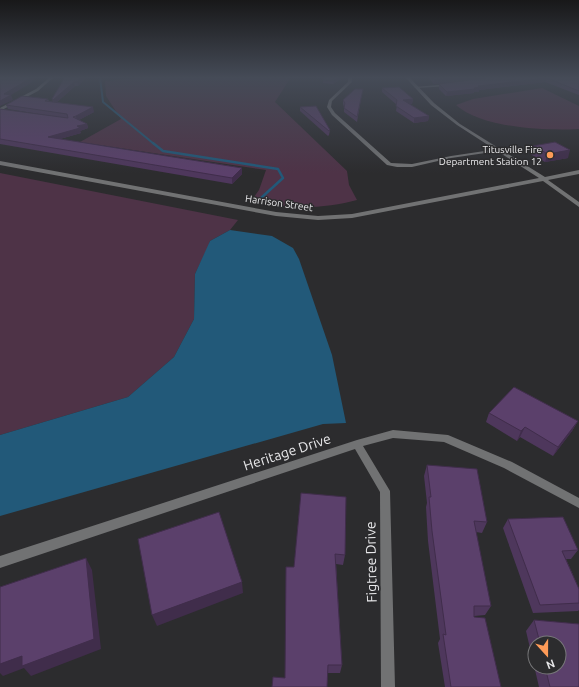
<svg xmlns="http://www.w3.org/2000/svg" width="579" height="687" font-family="Ubuntu,sans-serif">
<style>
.green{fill:#4e3347}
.water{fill:#225979}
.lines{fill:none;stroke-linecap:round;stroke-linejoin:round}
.stream-far1{stroke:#225979;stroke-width:2}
.stream{stroke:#225979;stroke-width:2.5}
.minor{fill:#717273;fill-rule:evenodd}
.tertiary{fill:#717273;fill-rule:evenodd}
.wall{fill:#4e375c;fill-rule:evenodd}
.shaded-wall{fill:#402d4b}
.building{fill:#5b406b;stroke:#402d4b}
.poi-dot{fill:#fe9b58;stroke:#2c2c2e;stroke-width:1.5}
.labels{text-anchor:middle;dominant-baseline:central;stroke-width:3;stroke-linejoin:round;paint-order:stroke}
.far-poi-label{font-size:10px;fill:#e9e9eb;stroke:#2c2c2e;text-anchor:end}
.far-street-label{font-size:10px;fill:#e9e9eb;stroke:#2c2c2e}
.near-street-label{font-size:14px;fill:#e9e9eb;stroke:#2c2c2e}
</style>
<rect width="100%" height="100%" fill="#2c2c2e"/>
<g class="green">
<path d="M151 77H291L275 102 347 171 349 185 357 200C332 207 297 210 271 204 265 203 259 200 254 197L259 190 266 170 80 142 121 119 106 96 105 81Z"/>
<path d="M542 88 579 106V129C546 131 481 128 456 105L473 99Z"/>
<polygon points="0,173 238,220 230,230 210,241 209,245 195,274 194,319 174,357 128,397 0,435"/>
</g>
<polygon class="water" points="230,230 272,236 293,248 299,259 332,355 346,423 323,424 0,516 0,435 128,397 174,357 194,319 195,274 210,241"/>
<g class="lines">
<polyline class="stream-far1" points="100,77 103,102 154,144"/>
<polyline class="stream" points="153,143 163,151 278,169 283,178 261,198"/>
<g class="minor">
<polygon points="50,77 54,77 38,91 0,111 0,108 36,89"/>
<polygon points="348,77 352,77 352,82 332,101 331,107 335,113 391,163 412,164 451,156 498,149 500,150 492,152 451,158 412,167 397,167 387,165 332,115 327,107 329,100 348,82"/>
<polygon points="450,84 451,86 416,88 414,87"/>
<polygon points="393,430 448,435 512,462 579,498 579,508 504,468 444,442 393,438 363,446 390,491 395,687 381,687 380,492 355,449 0,568 0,556 357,440"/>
</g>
<polygon class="tertiary" points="405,77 409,77 434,103 460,124 545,177 579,170 579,174 548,180 579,202 579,207 543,181 352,218 318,220 276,216 0,165 0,161 276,212 318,216 352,214 539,178 457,125 431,105"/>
</g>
<g class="wall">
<polygon points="65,77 86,77 78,86 75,86 57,102 94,112 79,120 87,124 88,128 80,131 81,133 60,139 242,168 242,174 232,184 0,144 0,109 64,118 8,109 6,105 48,99 49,101 53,102 52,99"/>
<polygon points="323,77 344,77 333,84 323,83"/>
<polygon points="427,77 489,77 434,84"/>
<polygon points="493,77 579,77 579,95 545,82 479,90 479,92 474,92 474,93 446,96 439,89 439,84"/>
<polygon points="382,88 413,99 412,104 409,104 429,116 428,121 414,123 396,111 397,105 382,92"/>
<polygon points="363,89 362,93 357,122 344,112 344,107 343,104 343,100"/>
<polygon points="300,107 330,130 329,135 328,136 300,111"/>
<polygon points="533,146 568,158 545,162 530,154"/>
<polygon points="489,413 578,421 572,431 553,456 520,437 517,441 486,422"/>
<polygon points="427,465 487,522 482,533 476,532 491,606 485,615 474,616 474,617 501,687 445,687 438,643 440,639 428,541 426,507 427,503 424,476"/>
<polygon points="301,493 345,555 343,565 336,564 342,665 340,673 328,673 285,678 294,567"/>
<polygon points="508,519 578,550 571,559 566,559 579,589 579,610 578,611 533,613 503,528"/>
<path d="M534 620 579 624V687H539L526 631ZM535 643H559V667H535Z"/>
</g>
<g class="shaded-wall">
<polygon points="31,77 36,77 31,83 11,95 13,100 0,106 0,101 4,94"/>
<polygon points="81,77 86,77 78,86 77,82"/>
<polygon points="339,77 344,77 333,84 333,81"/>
<polygon points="458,77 489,77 434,84 435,80"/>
<polygon points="547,78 545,82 479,90 479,92 474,92 474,93 446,96 447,92 478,86"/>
<polygon points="74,82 75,86 55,104 53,100"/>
<polygon points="413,99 412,104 403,104 403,100"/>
<polygon points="93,107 94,112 77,121 76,116"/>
<polygon points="429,116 428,121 414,123 414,118"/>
<polygon points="87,124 88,128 80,131 81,133 49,142 48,137 77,126"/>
<polygon points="570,150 568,158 545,162 548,154"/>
<polygon points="242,168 242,174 232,184 232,178"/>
<polygon points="578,421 572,431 553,456 558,447"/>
<polygon points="525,427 520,437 517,441 521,431"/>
<polygon points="86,558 92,570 101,649 31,676 24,668 3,676 0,673 0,664 22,656"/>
<polygon points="242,582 243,593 157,626 152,615"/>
</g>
<g class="building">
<polygon points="0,77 31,77 29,79 4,94 11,95 0,101"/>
<polygon points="65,77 81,77 77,82 74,82 53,100 52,99"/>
<polygon points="323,77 339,77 333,81 323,80"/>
<polygon points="432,77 458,77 435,80"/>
<polygon points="493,77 570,77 579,80 579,91 547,78 478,86 480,87 474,88 475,89 447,92 439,84"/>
<polygon points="399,87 413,99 403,100 429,116 414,118 396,106 397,100 382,88"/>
<polygon points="355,89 363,89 357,117 344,108 345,103 343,100"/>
<polygon points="22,96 48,99 45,101 93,107 76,116 73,117 87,124 77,126 80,128 48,137 242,168 232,178 0,139 0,109 68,118 67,114 6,105"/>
<polygon points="316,106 330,130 329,131 300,107"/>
<polygon points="555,142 570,150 548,154 533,146"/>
<polygon points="514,387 578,421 558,447 525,427 521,431 489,413"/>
<polygon points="427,465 477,469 487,522 474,521 491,606 474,606 474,617 485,618 501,687 451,687 443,634 446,635 432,531 429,497 431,497"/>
<polygon points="301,493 346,497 345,555 335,554 342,665 328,665 327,687 272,687 273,677 285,678 286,567 294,567"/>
<polygon points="219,512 242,582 152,615 138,539"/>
<polygon points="563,517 578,550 562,551 579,589 579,603 540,605 508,519"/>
<polygon points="86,558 94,639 22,666 22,656 0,664 0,587"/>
<polygon points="534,620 579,624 579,687 550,687 545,667 559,667 559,643 540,643"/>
</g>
<linearGradient id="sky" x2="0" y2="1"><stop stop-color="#181819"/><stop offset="0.45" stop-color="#454b57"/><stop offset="1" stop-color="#454b57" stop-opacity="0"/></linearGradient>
<rect width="579" height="173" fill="url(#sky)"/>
<circle class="poi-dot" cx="550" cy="155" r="4"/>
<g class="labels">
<g class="far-poi-label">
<text x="542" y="149">Titusville Fire<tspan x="542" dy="12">Department Station 12</tspan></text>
</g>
<g class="far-street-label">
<text transform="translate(279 203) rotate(8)">Harrison Street</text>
</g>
<g class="near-street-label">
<text transform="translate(287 452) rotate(-18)">Heritage Drive</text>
<text transform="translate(371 562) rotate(-91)">Figtree Drive</text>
</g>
</g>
<g transform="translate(547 655) rotate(159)"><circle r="19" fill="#2c2c2e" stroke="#78787a"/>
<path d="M0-3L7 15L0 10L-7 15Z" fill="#fe9b58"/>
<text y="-6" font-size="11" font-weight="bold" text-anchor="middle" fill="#e9e9eb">N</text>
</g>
</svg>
